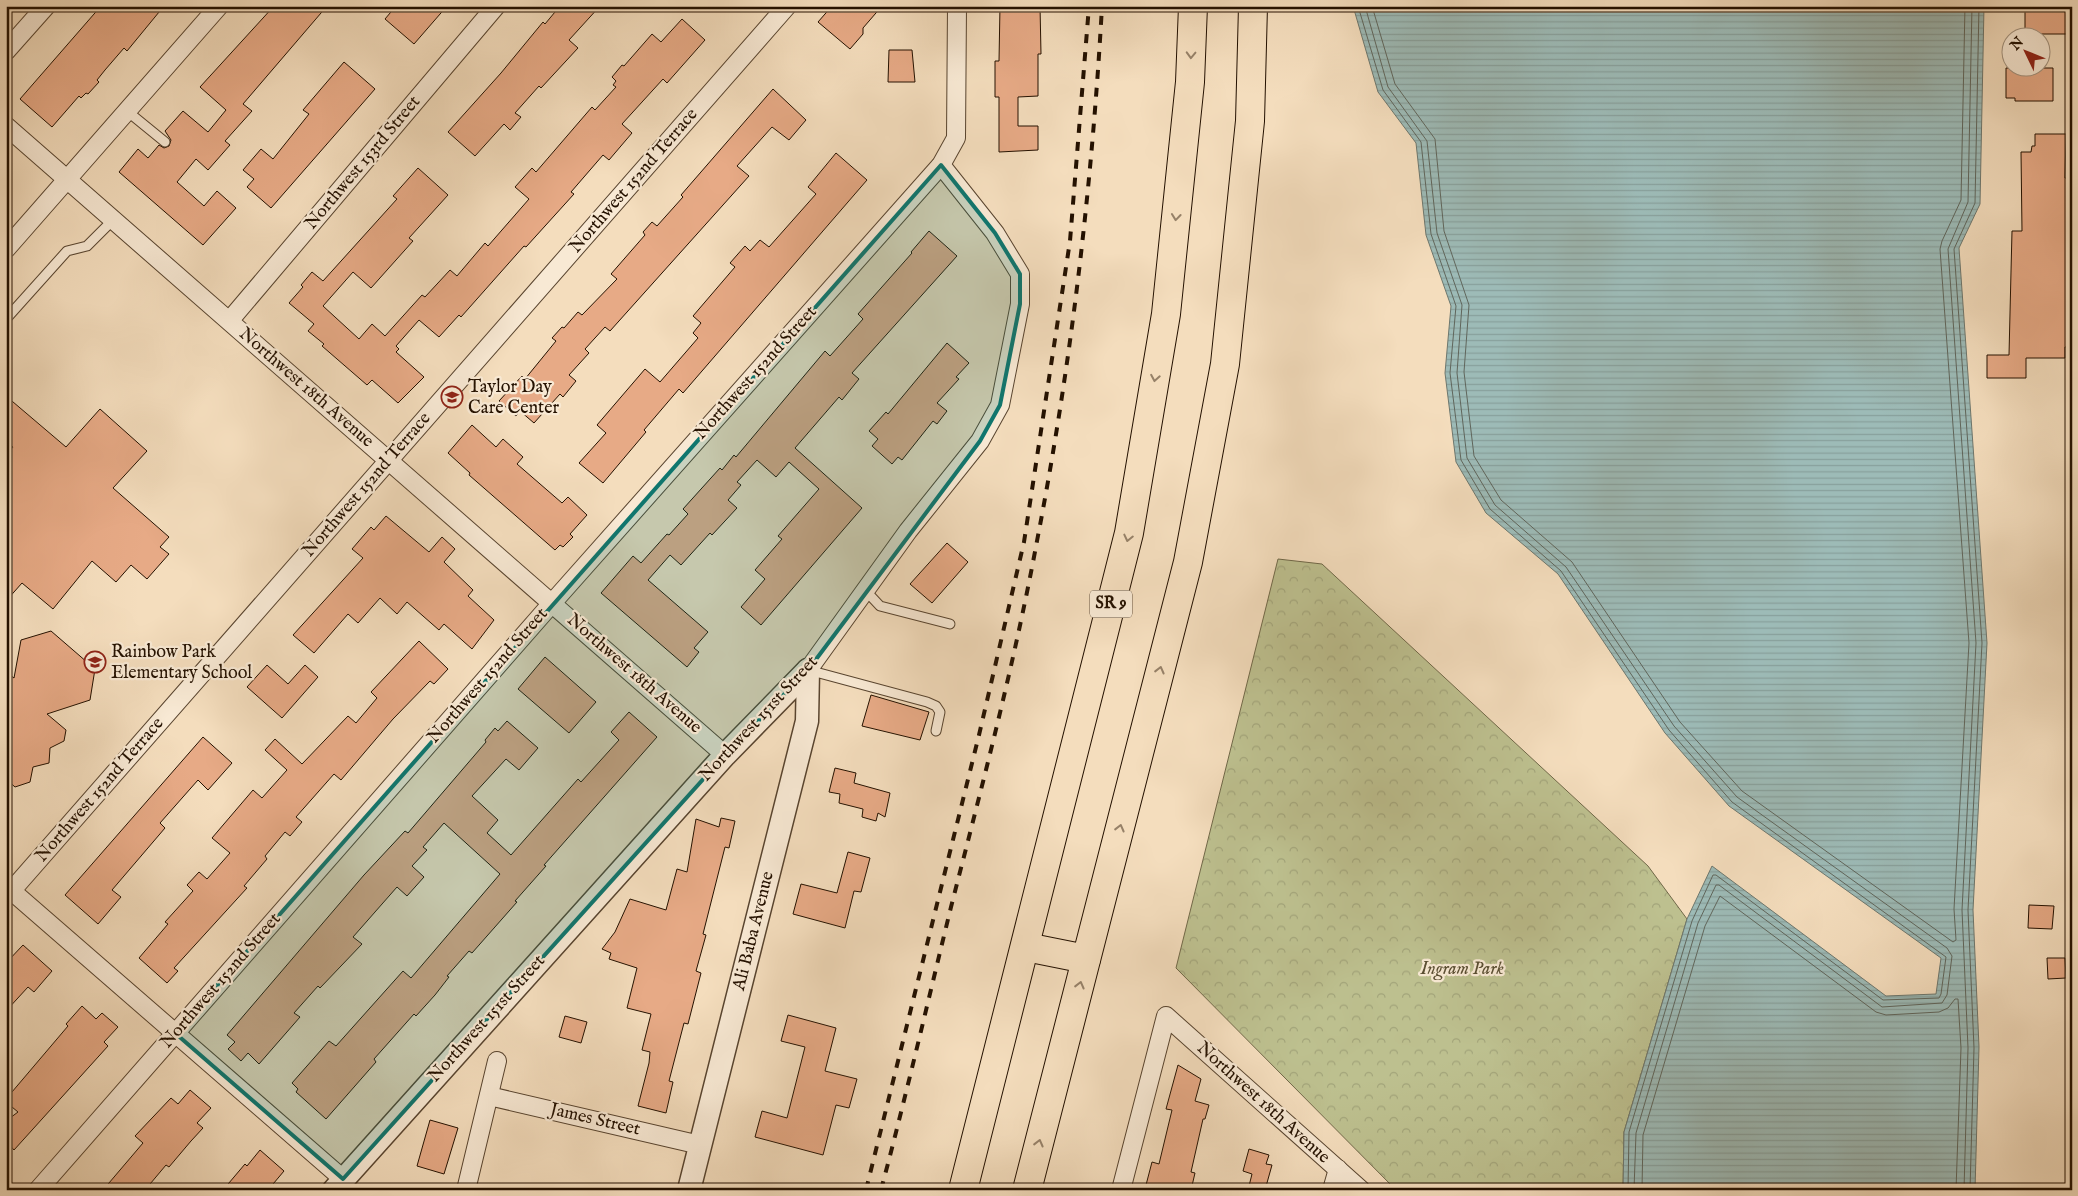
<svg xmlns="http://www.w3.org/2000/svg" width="2078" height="1196" font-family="'IM FELL English',serif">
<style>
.forest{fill:url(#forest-crowns);stroke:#706848}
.water{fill:url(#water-rules);stroke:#6d776e}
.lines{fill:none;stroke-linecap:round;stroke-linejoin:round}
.shore{stroke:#60665c;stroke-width:1}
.building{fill:#e7aa86;stroke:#241100}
.service-casing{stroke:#58442f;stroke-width:11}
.minor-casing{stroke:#58442f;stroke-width:20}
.tertiary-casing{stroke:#58442f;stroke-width:25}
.primary-casing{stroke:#241100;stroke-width:30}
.service{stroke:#f8e9d4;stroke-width:9}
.minor{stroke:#f8e9d4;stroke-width:18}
.tertiary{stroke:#f8e9d4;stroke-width:22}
.primary{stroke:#f4ddbd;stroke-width:28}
.rail{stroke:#241100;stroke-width:4;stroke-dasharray:9 9;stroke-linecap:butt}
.oneway{stroke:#968168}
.marked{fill:#0f766e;fill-opacity:0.2;stroke:#0f766e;stroke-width:4;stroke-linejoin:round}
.labels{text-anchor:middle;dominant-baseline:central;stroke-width:4.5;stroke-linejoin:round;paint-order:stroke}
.shield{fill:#f8e9d4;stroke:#645240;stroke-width:1}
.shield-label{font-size:16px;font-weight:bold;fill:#241100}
.street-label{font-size:18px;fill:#241100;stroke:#f8e9d4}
.poi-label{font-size:18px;fill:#241100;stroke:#f8e9d4;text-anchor:start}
.park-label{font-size:18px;font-style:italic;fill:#5a4e32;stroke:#f8e9d4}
</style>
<defs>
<pattern id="forest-crowns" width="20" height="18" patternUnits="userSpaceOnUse" patternTransform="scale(1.25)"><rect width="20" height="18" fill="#bdc08f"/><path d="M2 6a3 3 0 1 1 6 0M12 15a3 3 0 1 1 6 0" fill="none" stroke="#a2a47a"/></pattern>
<pattern id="water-rules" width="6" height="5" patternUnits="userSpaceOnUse" patternTransform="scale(1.25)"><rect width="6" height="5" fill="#9dbbb7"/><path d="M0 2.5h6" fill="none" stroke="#87a09c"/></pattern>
</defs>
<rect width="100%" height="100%" fill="#f4ddbd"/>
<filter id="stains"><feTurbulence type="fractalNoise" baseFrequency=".004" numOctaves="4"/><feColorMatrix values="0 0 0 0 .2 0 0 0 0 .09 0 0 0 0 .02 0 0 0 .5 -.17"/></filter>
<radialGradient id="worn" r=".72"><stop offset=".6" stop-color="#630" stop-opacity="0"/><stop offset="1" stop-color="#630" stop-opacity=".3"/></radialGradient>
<polygon class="forest" points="1278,559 1322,564 1648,866 1687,919 1624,1132 1623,1190 1396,1190 1176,968"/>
<polygon class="water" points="1353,6 1984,6 1980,204 1959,248 1987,643 1973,910 1979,1047 1975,1190 1623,1190 1624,1132 1687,919 1712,866 1886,996 1936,994 1941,958 1729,806 1665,733 1558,574 1486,513 1456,462 1445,373 1451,306 1426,235 1416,143 1378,92"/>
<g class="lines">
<g class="shore">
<polyline points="1358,6 1383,90 1421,142 1431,234 1456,306 1450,373 1461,460 1490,509 1561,571 1669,730 1732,802 1946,957 1941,994 1939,998 1883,1000 1716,875 1713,875 1692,921 1629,1132 1628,1190"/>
<polyline points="1365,6 1388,87 1427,141 1437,233 1462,305 1457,373 1467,458 1495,505 1566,567 1674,726 1737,797 1947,948 1952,956 1947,995 1942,1003 1882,1007 1719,885 1716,885 1698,923 1636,1133 1634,1190"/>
<polyline points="1372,6 1395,84 1435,139 1444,231 1469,305 1464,372 1474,456 1501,500 1572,562 1680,722 1742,791 1953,942 1956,940 1954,909 1969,643 1940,249 1942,241 1961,200 1965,6"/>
<polyline points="1642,1190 1643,1135 1705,926 1720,896 1876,1012 1886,1015 1939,1012 1948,1008 1955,999 1958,999 1961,1048 1956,1190"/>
<polyline points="1964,1190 1968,1048 1962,910 1976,643 1948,249 1968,202 1972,6"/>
<polyline points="1970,1190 1974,1048 1968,910 1982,643 1954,249 1975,203 1979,6"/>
</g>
</g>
<g class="building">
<polygon points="101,6 164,6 127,51 124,48 105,70 97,80 99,82 88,94 86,93 81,98 79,96 52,127 20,99"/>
<polygon points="274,6 327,6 243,104 252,111 225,141 230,145 208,170 196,159 177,182 204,206 217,191 236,208 203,245 119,172 138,149 148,158 159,145 164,148 169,146 171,140 165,131 183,111 208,132 226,110 200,87"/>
<polygon points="396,6 447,6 414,44 385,19"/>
<polygon points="560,6 600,6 569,40 578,48 541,88 539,86 515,113 521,117 510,130 504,124 475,156 448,132 501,73 543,22 545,24"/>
<polygon points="832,6 882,6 863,28 863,34 850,49 818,22"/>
<polygon points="1000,6 1040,6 1041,54 1038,54 1038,96 1018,97 1018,126 1038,126 1038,150 999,152 999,97 995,97 995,61 999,61"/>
<rect x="2025" y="6" width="47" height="28"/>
<polygon points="682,19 705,40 667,83 663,79 622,124 632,133 609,160 603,155 571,192 574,194 526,247 524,246 461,317 459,315 439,337 419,320 396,346 399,349 396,352 424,377 398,403 372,380 367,385 322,346 324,344 308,331 314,324 289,303 303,287 301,285 312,272 323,281 397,199 393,196 418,168 448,195 409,238 413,241 371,288 353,272 323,306 359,339 372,324 385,336 422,295 425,297 450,270 457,276 485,243 488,246 529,199 515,187 532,168 536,172 592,107 595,110 616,87 613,85 616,81 612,77 622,65 624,66 652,34 661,42"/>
<polygon points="889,50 912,50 915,82 888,82"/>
<polygon points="344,62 375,89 271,208 247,187 254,179 243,170 261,149 273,159 309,114 303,110"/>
<polygon points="2006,68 2053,68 2053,101 2015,101 2015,98 2006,98"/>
<polygon points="773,89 806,120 789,140 772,127 737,166 749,176 610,331 605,327 585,349 589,353 569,375 576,381 563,397 560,394 534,423 520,411 516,416 499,401 522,376 525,379 556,341 552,338 562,327 564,328 578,312 582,315 617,279 611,274 645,235 643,232 652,222 657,226 683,197 681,195"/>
<polygon points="2035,134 2066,134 2065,178 2072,178 2069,261 2072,347 2065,347 2065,358 2026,358 2026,378 1987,378 1987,355 2009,355 2012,231 2022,231 2021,152 2031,152 2032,146 2035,146"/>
<polygon points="836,153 867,180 683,393 679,389 644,430 646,432 603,483 579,463 606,433 597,425 645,369 660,382 698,338 693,333 701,323 693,316 735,267 730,263 745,246 750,251 760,240 769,247 816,194 808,187"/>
<polygon points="929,231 957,256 852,373 859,379 842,400 839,397 795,448 862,508 761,625 741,607 765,579 755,570 782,539 778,536 819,489 789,462 776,477 757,460 737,482 741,485 728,500 737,508 712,535 710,533 681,565 670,555 648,580 708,632 694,648 699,652 687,667 601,593 633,556 641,563 667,534 669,535 688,514 683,509 720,468 722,470 734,455 736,457 825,351 830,356 863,319 858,314 912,253 911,252"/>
<polygon points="947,343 969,363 956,377 959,379 937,403 947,411 937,424 933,421 902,460 898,457 892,464 872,446 878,439 869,431 886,412 888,414"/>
<polygon points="6,396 66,447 100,409 147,451 113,488 169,537 160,547 169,554 147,579 131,565 116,582 92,561 53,609 22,583 6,601 6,455 13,447 6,441"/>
<polygon points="472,425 496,447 503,439 523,457 517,464 562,503 568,497 587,515 570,534 573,537 563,547 560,545 555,550 469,475 470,473 448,453"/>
<polygon points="386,516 429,552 442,537 455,549 444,562 473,590 468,596 494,620 472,649 444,624 439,630 407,602 397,614 380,598 358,623 348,614 314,653 293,635 363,558 352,549 371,527 374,530"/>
<polygon points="947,543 968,562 932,603 910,584"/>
<polygon points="51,631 95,669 90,700 47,714 66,730 64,741 50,748 49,763 33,767 30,782 15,787 6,779 6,672 14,678 21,640"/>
<polygon points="419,641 448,669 434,684 430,681 393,719 341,780 334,774 296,817 302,822 290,836 285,832 265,856 267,859 244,886 247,888 174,968 178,971 167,983 139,958 168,924 165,922 193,891 187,885 199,872 207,879 230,853 212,838 253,790 262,798 287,770 265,750 275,739 302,764 348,716 356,723 377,698 371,692"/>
<polygon points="545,657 596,702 569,733 518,689"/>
<polygon points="267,665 288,684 305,665 318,677 282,718 247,687"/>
<polygon points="871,695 929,712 920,740 862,726"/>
<polygon points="629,712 657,737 544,865 546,866 515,901 517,902 472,953 469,951 447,976 449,977 435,995 416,1016 414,1014 374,1059 376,1062 326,1119 296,1092 298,1089 292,1083 329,1041 336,1046 403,971 411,978 500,874 444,823 423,847 427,850 412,866 424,877 407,896 397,887 353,937 362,944 320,988 318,986 294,1013 300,1017 259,1064 248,1053 241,1061 228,1049 235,1042 227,1035 364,875 405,831 408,833 486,742 485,740 495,728 498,731 507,721 538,748 519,770 506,759 472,796 498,820 487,833 511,855 578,779 581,782 619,740 611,732"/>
<polygon points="203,737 232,763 208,790 198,780 160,823 165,828 112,890 121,897 98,924 65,895"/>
<polygon points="835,768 856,773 854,783 890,793 885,817 878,813 876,821 862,817 863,809 839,803 840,794 829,792"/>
<polygon points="721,818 735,821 729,848 725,847 703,934 706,935 696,971 701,973 688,1024 684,1023 669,1081 673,1082 666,1113 638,1106 649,1063 650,1052 642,1050 651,1014 627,1008 637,968 609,959 611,953 602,949 615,932 630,899 666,910 677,869 687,872 696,819 719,827"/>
<polygon points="848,852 870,858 861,892 854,891 845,928 793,914 801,884 837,893"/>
<polygon points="2029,905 2054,906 2052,929 2028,928"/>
<polygon points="23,945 52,971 34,992 28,987 6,1011 6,963"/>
<polygon points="2047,958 2065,958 2066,978 2048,979"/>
<polygon points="82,1006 96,1019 102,1013 118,1027 104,1042 108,1046 14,1150 6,1141 6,1121 18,1112 6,1102 6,1099 68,1026 66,1024"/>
<polygon points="788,1015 836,1028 825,1071 857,1079 849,1108 836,1105 823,1155 755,1137 762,1111 787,1118 805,1047 781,1041"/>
<polygon points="565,1016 587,1022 581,1043 559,1037"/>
<polygon points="1178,1065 1201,1079 1195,1101 1209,1105 1205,1119 1203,1119 1191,1172 1195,1173 1191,1190 1147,1190 1148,1186 1146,1185 1152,1162 1159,1164 1172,1110 1166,1109"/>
<polygon points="190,1090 211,1108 197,1123 203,1128 191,1141 169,1167 166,1165 145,1190 103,1190 143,1143 135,1136 171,1098 178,1104"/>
<polygon points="430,1120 458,1128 444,1174 417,1166"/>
<polygon points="1249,1149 1269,1155 1266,1164 1272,1165 1265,1190 1248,1190 1252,1174 1243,1171"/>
<polygon points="260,1150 284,1171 268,1190 223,1190 245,1164 247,1166"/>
</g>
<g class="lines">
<g class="service-casing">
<g id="service">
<polyline points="127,111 165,142"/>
<polyline points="6,319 67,251 87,246 114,219"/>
<polyline points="865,590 880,606 950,624"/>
<polyline points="808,670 927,702 936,706 940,712 936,731"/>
</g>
</g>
<g class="minor-casing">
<g id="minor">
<polyline points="6,51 46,6"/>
<polyline points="6,126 725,755"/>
<polyline points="6,249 219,6"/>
<polyline points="230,320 496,6"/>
<polyline points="808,670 908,531 980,441 1000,405 1020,304 1020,274 995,233 941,165"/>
<polyline points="6,886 343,1179"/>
<polyline points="6,897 787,6"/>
<polyline points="489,1096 700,1145"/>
<polyline points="38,1190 553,602 941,165 956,138 957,6"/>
<polyline points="466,1190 497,1061"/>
<polyline points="1121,1190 1166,1016 1361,1190"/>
<polyline points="1332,1190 1338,1169"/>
</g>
</g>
<g class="tertiary-casing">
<g id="tertiary">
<polyline points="334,1190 725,755 808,670"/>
<polyline points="689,1190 807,721 808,670"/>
</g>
</g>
<g class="primary-casing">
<g id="primary">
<polyline points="1026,947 1086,959"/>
<polyline points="963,1190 1129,533 1166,314 1190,82 1193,6"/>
<polyline points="1027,1190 1188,562 1225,364 1250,121 1253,6"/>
</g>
</g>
<use href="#service" class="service"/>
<use href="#minor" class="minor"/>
<use href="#tertiary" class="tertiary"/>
<use href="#primary" class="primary"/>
<g class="rail">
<polyline points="866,1190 979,735 1024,542 1070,241 1089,6"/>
<path d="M881 1190C906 1096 928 1001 951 907 982 786 1014 665 1037 541 1071 365 1092 186 1102 6"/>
</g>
</g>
<defs><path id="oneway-chevron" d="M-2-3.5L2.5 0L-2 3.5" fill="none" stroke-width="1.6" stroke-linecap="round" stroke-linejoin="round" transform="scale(1.25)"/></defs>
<g class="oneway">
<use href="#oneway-chevron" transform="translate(1191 55) rotate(92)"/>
<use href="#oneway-chevron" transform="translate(1176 217) rotate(96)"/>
<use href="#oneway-chevron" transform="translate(1155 378) rotate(100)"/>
<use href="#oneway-chevron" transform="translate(1128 538) rotate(103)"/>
<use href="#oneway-chevron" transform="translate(1160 670) rotate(-76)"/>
<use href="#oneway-chevron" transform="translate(1120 828) rotate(-76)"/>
<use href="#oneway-chevron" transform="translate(1080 985) rotate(-76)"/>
<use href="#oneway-chevron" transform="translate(1039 1143) rotate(-76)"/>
</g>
<path class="marked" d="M941 165 995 233 1020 274V304L1000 405 980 441 808 670 725 755 343 1179 175 1033Z"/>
<defs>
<g id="school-ring" transform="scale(1.125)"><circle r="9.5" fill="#f8e9d4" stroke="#8f2418" stroke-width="1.5"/><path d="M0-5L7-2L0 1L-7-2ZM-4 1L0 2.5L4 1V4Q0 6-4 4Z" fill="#8f2418"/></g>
</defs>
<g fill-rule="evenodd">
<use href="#school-ring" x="452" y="397"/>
<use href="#school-ring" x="95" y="662"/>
</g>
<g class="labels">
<rect class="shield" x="1090" y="590.5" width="42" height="27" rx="4"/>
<g class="shield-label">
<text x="1111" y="604">SR 9</text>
</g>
<g class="street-label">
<text transform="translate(363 163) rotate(-50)">Northwest 153rd Street</text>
<text transform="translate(634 181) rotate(-49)">Northwest 152nd Terrace</text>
<text transform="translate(756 373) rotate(-48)">Northwest 152nd Street</text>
<text transform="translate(306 388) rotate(41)">Northwest 18th Avenue</text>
<text transform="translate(367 485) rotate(-49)">Northwest 152nd Terrace</text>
<text transform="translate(634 674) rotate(41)">Northwest 18th Avenue</text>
<text transform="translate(488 676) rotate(-49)">Northwest 152nd Street</text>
<text transform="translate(759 719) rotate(-47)">Northwest 151st Street</text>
<text transform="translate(100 790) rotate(-49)">Northwest 152nd Terrace</text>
<text transform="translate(754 931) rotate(-76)">Ali Baba Avenue</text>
<text transform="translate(221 981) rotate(-49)">Northwest 152nd Street</text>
<text transform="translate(487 1019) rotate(-48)">Northwest 151st Street</text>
<text transform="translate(1263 1103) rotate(42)">Northwest 18th Avenue</text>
<text transform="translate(595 1120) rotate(13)">James Street</text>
</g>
<g class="poi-label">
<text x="468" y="387">Taylor Day<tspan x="468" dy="21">Care Center</tspan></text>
<text x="111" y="652">Rainbow Park<tspan x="111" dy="21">Elementary School</tspan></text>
</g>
<g class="park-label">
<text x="1462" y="969">Ingram Park</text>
</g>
</g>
<rect width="2078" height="1196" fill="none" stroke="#f4ddbd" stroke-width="25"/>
<rect x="8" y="8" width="2063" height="1181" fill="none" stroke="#241100" stroke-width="2.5"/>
<rect x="12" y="12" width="2053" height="1171" fill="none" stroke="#241100"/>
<g transform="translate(2026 52) rotate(313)"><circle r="24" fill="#f8e9d4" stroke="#a3937f"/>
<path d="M0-4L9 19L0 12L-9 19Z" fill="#8f2418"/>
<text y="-8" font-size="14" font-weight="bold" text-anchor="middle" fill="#241100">N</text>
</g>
<rect width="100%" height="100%" filter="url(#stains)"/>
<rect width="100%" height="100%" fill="url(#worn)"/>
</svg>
